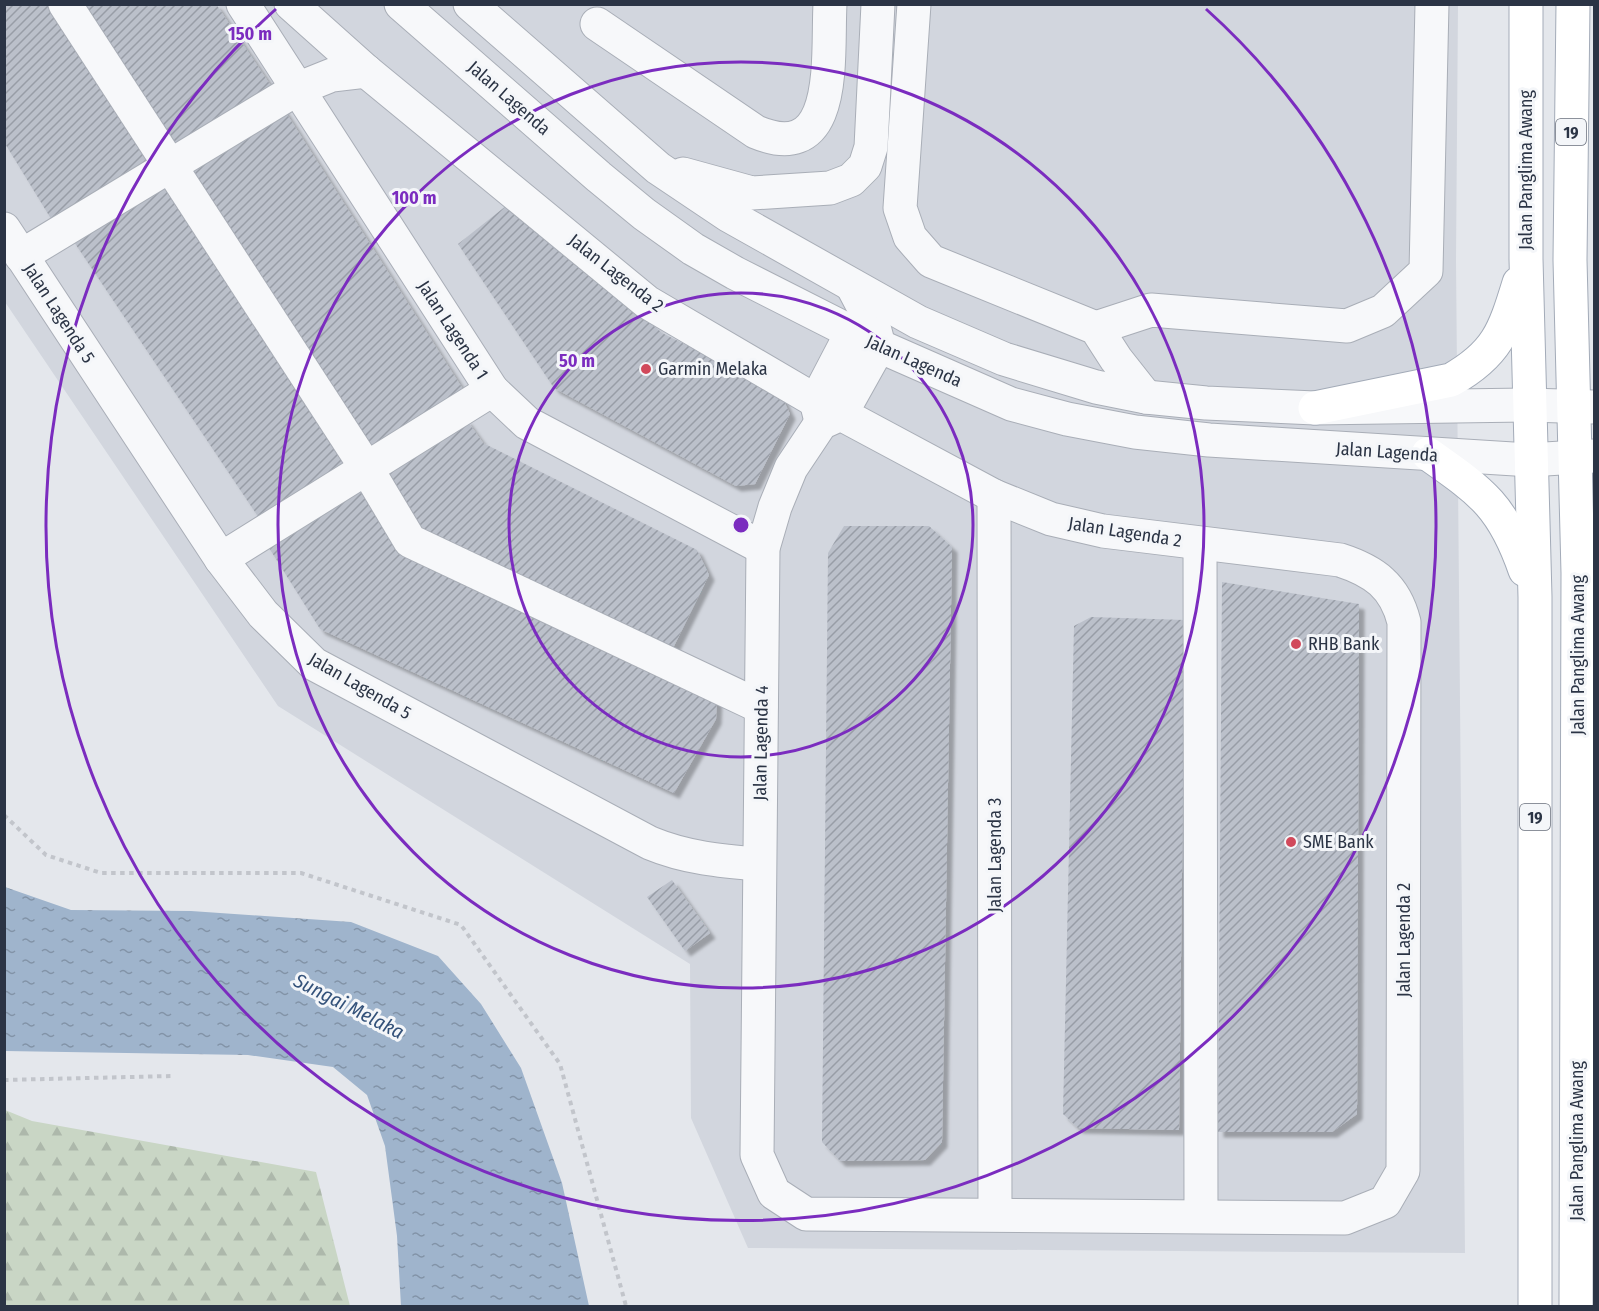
<svg xmlns="http://www.w3.org/2000/svg" width="1599" height="1311" font-family="'Fira Sans Condensed',sans-serif">
<style>
.built{fill:#d2d6de}
.forest{fill:url(#forest-firs)}
.water{fill:url(#water-ripples)}
.building{fill:url(#building-hatch);filter:url(#shadow)}
.lines{fill:none;stroke-linecap:round;stroke-linejoin:round}
.minor-casing{stroke:#a9aeb7;stroke-width:35}
.major-casing{stroke:#a3abb8;stroke-width:35}
.path{stroke:#c2c5cb;stroke-width:4;stroke-dasharray:4.5 4.5;stroke-linecap:butt}
.minor{stroke:#f7f8fa;stroke-width:33}
.major{stroke:#fff;stroke-width:33}
.ring{fill:none;stroke:#7b2cbf;stroke-width:3}
.poi-dot{fill:#d1495b;stroke:#f4f6f9;stroke-width:2}
.labels{text-anchor:middle;dominant-baseline:central;stroke-width:6;stroke-linejoin:round;paint-order:stroke}
.shield{fill:#f4f6f9;stroke:#676e7b;stroke-width:1.5}
.shield-label{font-size:16px;font-weight:bold;fill:#2b3445}
.street-label{font-size:18px;fill:#2b3445;stroke:#f4f6f9}
.poi-label{font-size:18px;fill:#2b3445;stroke:#f4f6f9;text-anchor:start}
.water-label{font-size:20px;font-style:italic;fill:#34527a;stroke:#f4f6f9}
.centre{fill:#7b2cbf;stroke:#f4f6f9;stroke-width:3}
.ring-label{font-size:18px;text-anchor:middle;font-weight:bold;fill:#7b2cbf;stroke:#f4f6f9;stroke-width:6;stroke-linejoin:round;paint-order:stroke}
</style>
<defs>
<pattern id="forest-firs" width="22" height="20" patternUnits="userSpaceOnUse" patternTransform="scale(1.5)"><rect width="22" height="20" fill="#c9d6c5"/><path d="M5 1l3.5 6h-7zM16 11l3.5 6h-7z" fill="#adb8ab"/></pattern>
<pattern id="water-ripples" width="26" height="14" patternUnits="userSpaceOnUse" patternTransform="scale(1.5)"><rect width="26" height="14" fill="#9fb4cc"/><path d="M2 4q2-2 4 0t4 0M15 11q2-2 4 0t4 0" fill="none" stroke="#8293a7"/></pattern>
<pattern id="building-hatch" width="6" height="6" patternUnits="userSpaceOnUse" patternTransform="scale(1.5)"><rect width="6" height="6" fill="#bbc0ca"/><path d="M-1 1l2-2M0 6l6-6M5 7l2-2" fill="none" stroke="#989da6"/></pattern>
<filter id="shadow"><feDropShadow dx="5.5" dy="5.5" stdDeviation="1.5" flood-color="#0004"/></filter>
</defs>
<rect width="100%" height="100%" fill="#e4e7ec"/>
<polygon class="built" points="4,5 1458,5 1456,261 1465,1253 748,1248 691,1118 690,964 278,706 5,302"/>
<polygon class="forest" points="5,1110 32,1121 316,1172 350,1306 5,1306"/>
<polygon class="water" points="5,887 71,910 191,911 351,922 438,956 481,1004 521,1068 562,1183 589,1306 401,1306 397,1236 385,1146 367,1095 333,1067 248,1055 5,1051"/>
<g class="building">
<polygon points="4,4 51,4 155,164 56,227 4,142"/>
<polygon points="80,4 216,4 273,89 174,152"/>
<polygon points="281,105 466,394 371,454 187,165"/>
<polygon points="167,176 359,464 265,527 72,239"/>
<polygon points="511,202 662,333 779,391 790,414 755,484 736,486 554,388 458,244"/>
<polygon points="466,419 483,443 697,550 709,575 671,652 417,537 374,471"/>
<polygon points="359,479 400,544 717,695 716,719 674,793 320,629 264,540"/>
<polygon points="844,526 929,526 952,547 942,1142 925,1160 840,1161 822,1142 828,553"/>
<polygon points="1222,582 1359,604 1357,1114 1332,1132 1218,1132"/>
<polygon points="1091,617 1185,620 1179,1130 1078,1128 1063,1114 1074,626"/>
<polygon points="672,880 710,933 685,951 647,897"/>
</g>
<g class="lines">
<g class="minor-casing">
<g id="minor">
<polyline points="65,4 367,469 410,541 761,707"/>
<polyline points="243,4 492,390 527,423 763,548"/>
<path d="M291 4 366 71 647 302 816 401 841 414 994 496 1051 519 1103 531 1340 560C1374 571 1395 586 1404 622L1403 1171 1385 1202 1345 1218 806 1214 774 1193 757 1155 763 548 775 507 791 468 821 423 841 414 879 346 874 327 853 287"/>
<polyline points="401,4 599,177 644,214 693,249 735,273 879,346 1011,404 1067,419 1135,432 1209,440 1529,460 1594,456"/>
<polyline points="470,4 658,168 728,215 918,322 1004,359 1096,387 1146,397 1206,403 1315,408 1529,405 1594,407"/>
<polyline points="914,4 900,208 910,237 931,261 1096,328 1116,359 1146,397"/>
<path d="M597 24 756 132C840 167 827 56 830 4"/>
<polyline points="683,174 752,193 830,188 851,180 865,166 871,147 878,4"/>
<path d="M4 229 221 559 263 614 314 664 650 843C686 858 721 861 759 864"/>
<polyline points="21,256 297,89 332,75 366,71"/>
<polyline points="1096,328 1151,310 1347,326 1383,311 1426,271 1432,4"/>
<polyline points="821,421 816,401 852,332"/>
<polyline points="994,496 995,1214"/>
<polyline points="1200,544 1201,1216"/>
<polyline points="221,559 492,390"/>
</g>
</g>
<g class="major-casing">
<g id="major">
<polyline points="1526,4 1526,259 1535,597 1535,1306"/>
<polyline points="1573,4 1570,260 1578,573 1576,1306"/>
<path d="M1315 408 1451 380C1497 354 1504 332 1519 283"/>
<path d="M1428 454C1482 492 1503 506 1525 570"/>
</g>
</g>
<g class="path">
<polyline points="4,815 46,855 101,873 301,873 461,925 560,1064 626,1306"/>
<polyline points="4,1080 172,1076"/>
</g>
<use href="#minor" class="minor"/>
<use href="#major" class="major"/>
</g>
<g class="ring">
<circle cx="741" cy="525" r="232"/>
<circle cx="741" cy="525" r="463"/>
<path d="M1206 9A695 695 0 1 1 276 9"/>
</g>
<g class="poi-dot">
<circle cx="646" cy="369" r="6"/>
<circle cx="1296" cy="644" r="6"/>
<circle cx="1291" cy="842" r="6"/>
</g>
<g class="labels">
<g class="shield">
<rect x="1556" y="119" width="30" height="26" rx="4.5"/>
<rect x="1520" y="804" width="30" height="26" rx="4.5"/>
</g>
<g class="shield-label">
<text x="1571" y="132">19</text>
<text x="1535" y="817">19</text>
</g>
<g class="street-label">
<text transform="translate(509 98) rotate(41)">Jalan Lagenda</text>
<text transform="translate(1526 170) rotate(-90)">Jalan Panglima Awang</text>
<text transform="translate(616 273) rotate(38)">Jalan Lagenda 2</text>
<text transform="translate(59 313) rotate(57)">Jalan Lagenda 5</text>
<text transform="translate(453 330) rotate(57)">Jalan Lagenda 1</text>
<text transform="translate(914 361) rotate(24)">Jalan Lagenda</text>
<text transform="translate(1387 452) rotate(4)">Jalan Lagenda</text>
<text transform="translate(1125 532) rotate(9)">Jalan Lagenda 2</text>
<text transform="translate(1578 655) rotate(-90)">Jalan Panglima Awang</text>
<text transform="translate(360 686) rotate(30)">Jalan Lagenda 5</text>
<text transform="translate(761 743) rotate(-89)">Jalan Lagenda 4</text>
<text transform="translate(995 855) rotate(-90)">Jalan Lagenda 3</text>
<text transform="translate(1404 940) rotate(-90)">Jalan Lagenda 2</text>
<text transform="translate(1577 1141) rotate(-90)">Jalan Panglima Awang</text>
</g>
<g class="poi-label">
<text x="658" y="369">Garmin Melaka</text>
<text x="1308" y="644">RHB Bank</text>
<text x="1303" y="842">SME Bank</text>
</g>
<g class="water-label">
<text transform="translate(349 1006) rotate(27)">Sungai Melaka</text>
</g>
</g>
<circle cx="741" cy="525" r="9" class="centre"/>
<g class="ring-label">
<text x="250" y="40">150 m</text>
<text x="414" y="204">100 m</text>
<text x="577" y="367">50 m</text>
</g>
<rect width="1599" height="1311" fill="none" stroke="#2b3445" stroke-width="12"/>
</svg>
